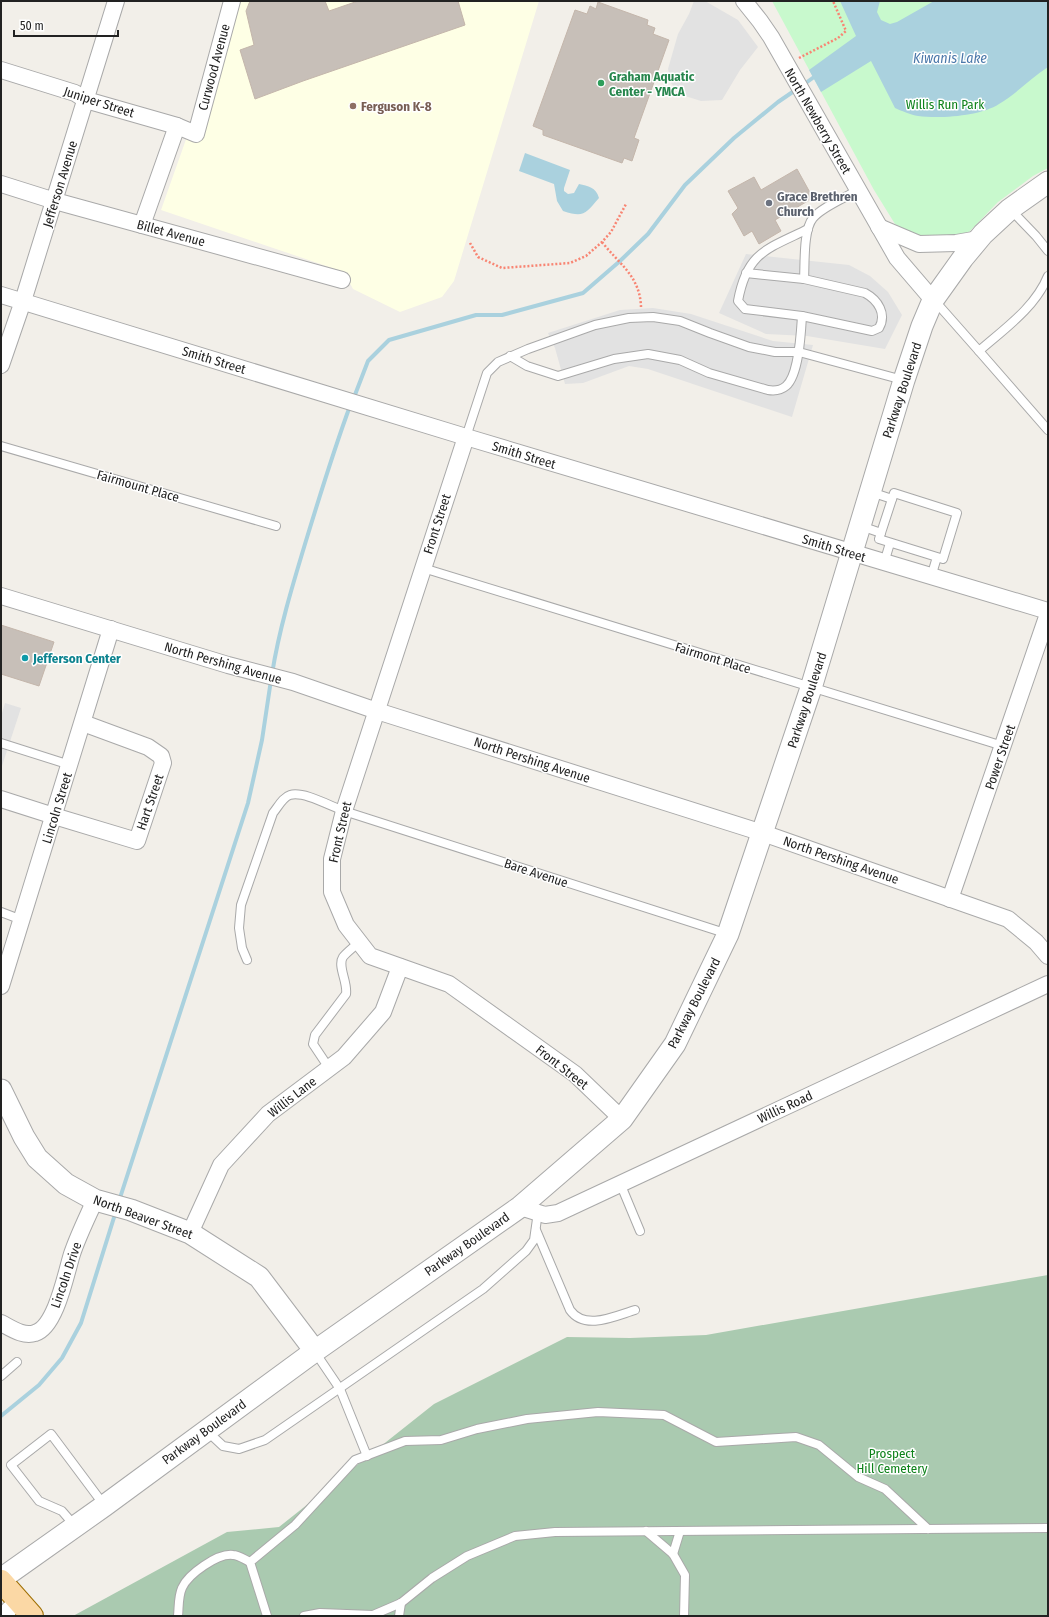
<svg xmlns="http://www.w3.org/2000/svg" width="1049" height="1617" font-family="'Fira Sans Condensed',sans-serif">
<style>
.education{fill:#feffe5}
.cemetery{fill:#aacab0}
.park{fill:#c8f9cd}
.parking{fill:#e2e2e2}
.water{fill:#aad1de}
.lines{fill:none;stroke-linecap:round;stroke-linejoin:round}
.stream{stroke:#aad1de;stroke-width:4}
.building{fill:#c7bfb8;stroke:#c4b6ab}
.service-casing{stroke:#a9a9a9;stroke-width:10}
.minor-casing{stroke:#a9a9a9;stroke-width:18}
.tertiary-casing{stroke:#a9a9a9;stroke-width:23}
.primary-casing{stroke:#9e6e02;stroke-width:24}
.path{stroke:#f88573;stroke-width:2.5;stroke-dasharray:2 2;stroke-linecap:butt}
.service{stroke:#fff;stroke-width:8}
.minor{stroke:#fff;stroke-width:16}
.tertiary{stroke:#fff;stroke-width:21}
.primary{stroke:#fbd8a5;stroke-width:22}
.leisure-dot{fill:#2e9e5b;stroke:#fff;stroke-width:1.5}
.education-dot{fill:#8d6e63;stroke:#fff;stroke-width:1.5}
.worship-dot{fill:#6b7280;stroke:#fff;stroke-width:1.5}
.culture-dot{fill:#0f9aa8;stroke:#fff;stroke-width:1.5}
.labels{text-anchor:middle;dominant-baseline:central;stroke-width:3;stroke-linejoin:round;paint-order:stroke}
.street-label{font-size:13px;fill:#222;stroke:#fff}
.leisure-label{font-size:13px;font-weight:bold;fill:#27864d;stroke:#fff;text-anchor:start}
.park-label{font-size:13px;fill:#0d821a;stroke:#fff}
.education-label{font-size:13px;font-weight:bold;fill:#785e54;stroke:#fff;text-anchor:start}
.worship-label{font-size:13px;font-weight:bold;fill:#5b616d;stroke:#fff;text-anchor:start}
.culture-label{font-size:13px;font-weight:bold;fill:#0d838f;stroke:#fff;text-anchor:start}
.water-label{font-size:14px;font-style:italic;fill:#4b78aa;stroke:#fff}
</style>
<rect width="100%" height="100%" fill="#f2efe9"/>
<polygon class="education" points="235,1 539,1 454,281 442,297 400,312 353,289 344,272 161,210"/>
<polygon class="cemetery" points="1048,1275 1048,1616 73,1616 227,1532 279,1527 434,1404 567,1337 630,1338 706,1335"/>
<polygon class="park" points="772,1 1048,1 1048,168 1033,176 998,202 969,232 928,241 895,224 874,190"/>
<g class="parking">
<polygon points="694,1 705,1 738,20 758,47 740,70 722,100 701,101 682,95 671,83 668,69 678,34 689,14"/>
<polygon points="746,254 849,265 870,276 888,292 902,315 885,349 807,336 766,334 719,313"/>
<polygon points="653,308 691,314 773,341 813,345 792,417 648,369 629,366 583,383 565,384 555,348 548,333 620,310"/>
<polygon points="5,703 21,708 1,769 1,713 2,713"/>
</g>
<g class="water">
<path d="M840 1H880L877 12 881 20 890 24 897 22 934 1H1048V67C1031 78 1016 94 999 104 981 116 940 119 918 116 911 115 902 111 895 108L871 61 821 92 809 70 856 36Z"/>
<path d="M525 153 570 170 564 188V191L568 194 574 193 579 184C588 186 596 187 599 198 585 214 584 218 563 211L557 201 554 184 519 171Z"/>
</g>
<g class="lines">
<g class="stream">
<polyline points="803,85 814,77"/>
<polyline points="353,400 368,361 389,340 476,315 502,315 583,293 620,261 648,234 685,185 734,138 778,102 797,89"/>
<path d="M272 674C279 630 292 587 305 544 319 498 333 452 350 406"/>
<polyline points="119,1201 248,803 262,740 271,680"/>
<polyline points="1,1416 39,1385 62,1358 81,1323 116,1211"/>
</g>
</g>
<g class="building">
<polygon points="250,1 325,1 329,11 358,1 458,1 465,25 303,81 255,99 240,50 254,45 246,11"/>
<polygon points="598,2 648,20 647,25 655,28 653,34 669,40 634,138 639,140 632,161 624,158 622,163 543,135 543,130 533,126 575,10 587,14 590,6 596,9"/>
<polygon points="797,169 813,198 775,220 781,231 759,244 752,231 744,236 732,214 738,208 728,191 754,177 761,190"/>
<polygon points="1,625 54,642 39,686 1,674"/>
</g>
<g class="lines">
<g class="service-casing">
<g id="service">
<polyline points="1010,209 1036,236 1048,251"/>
<polyline points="746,273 804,279"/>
<path d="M934 300 979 351C1004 329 1035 308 1048 276"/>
<path d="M802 316 745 309 738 301C747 252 767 249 808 229"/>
<polyline points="979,351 1048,430"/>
<path d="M510 356 527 366 558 376 614 359 648 354 680 360 709 373 768 390C774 391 780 391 786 386 799 375 801 332 802 316L872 331 879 328C887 314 878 300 865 293L804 279C805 264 803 230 813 218 822 207 845 198 858 190"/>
<polyline points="466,437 487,373 498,362 528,349 595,325 629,318 653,317 680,321 710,333 749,347 775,352 799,352 903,380"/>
<polyline points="1,446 276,526"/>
<polyline points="871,492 892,499"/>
<polyline points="861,526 881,533"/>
<polyline points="884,563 890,543"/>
<polyline points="423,568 1003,746"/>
<polyline points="931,577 937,557 943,559 957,513 894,493 879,539 937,557"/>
<polyline points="1,743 70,765"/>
<polyline points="1,912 22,920"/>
<path d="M247 960 242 948 239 928 241 905 273 813C278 807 283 797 290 795 304 791 330 806 344 811L728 934"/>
<path d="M329 1068 313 1044 315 1035 346 994C348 982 337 966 343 957 347 952 354 947 359 942"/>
<polyline points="620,1183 640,1231"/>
<path d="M536 1230 570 1310C585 1331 615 1316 635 1310"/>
<polyline points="315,1352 340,1389 367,1456"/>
<polyline points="1,1376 17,1362"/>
<polyline points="207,1431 223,1446 239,1449 265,1440 483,1289 526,1251 534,1240 538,1212"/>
<polyline points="75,1526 62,1511 39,1501 11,1465 51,1434 104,1505"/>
<polyline points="646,1531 673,1554 685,1575 684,1616"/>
<polyline points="673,1554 680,1531"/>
<path d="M178 1616C179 1607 178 1597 182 1588 188 1574 218 1553 233 1555 239 1555 245 1560 250 1562"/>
<polyline points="267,1616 250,1562 295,1525 355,1460 405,1441 441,1440 477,1429 527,1419 598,1412 664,1415 716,1442 796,1437 819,1445 858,1477 885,1489 928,1529"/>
<polyline points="304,1616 320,1613 373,1615 401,1603 432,1578 467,1556 515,1536 555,1532 1048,1528"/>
<polyline points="399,1616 401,1603"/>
</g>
</g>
<g class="minor-casing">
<g id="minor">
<polyline points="744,1 760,21 771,37 897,258 933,300"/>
<polyline points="1,70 75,93 86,100 177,126 196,134 232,1"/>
<polyline points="1,184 55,201 342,280"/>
<polyline points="142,225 177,126"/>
<polyline points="879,227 919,244 956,243 979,239"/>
<polyline points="1,295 466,437 1048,611"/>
<polyline points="1,365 23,301 116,1"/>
<polyline points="466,437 344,811 332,859 332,892 346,925 370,956 449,984 575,1074 622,1119"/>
<polyline points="1,596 228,665 293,682 377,711 763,833 1008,919 1036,942 1048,956"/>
<polyline points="1,799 54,816 137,841 163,763 161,756 148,747 83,723"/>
<polyline points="950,899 1048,614"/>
<polyline points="1,986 111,629"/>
<polyline points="520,1207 545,1215 558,1213 1048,984"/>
<polyline points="190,1233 221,1165 268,1114 344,1057 383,1012 400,967"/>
<path d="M1 1323C11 1328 23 1337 35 1333 56 1327 66 1273 72 1254 78 1236 87 1218 95 1200"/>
<polyline points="3,1616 17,1601"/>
</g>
</g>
<g class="tertiary-casing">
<g id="tertiary">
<polyline points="1,1090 24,1137 37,1158 66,1184 95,1200 131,1210 190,1233 259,1277 315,1351"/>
<polyline points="1,1579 104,1506 315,1351 520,1207 622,1119 675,1044 728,934 811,688 904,380 922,326 933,300 963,258 983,234 1010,209 1048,182"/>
</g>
</g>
<g class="primary-casing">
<polyline id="primary" points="1,1581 32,1616"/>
</g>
<g class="path">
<polyline points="799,58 838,38 846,31 833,1"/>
<path d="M602 242C619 264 640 276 641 307"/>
<polyline points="470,243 478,257 502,268 570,263 586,256 602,242 611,232 626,204"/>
</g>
<use href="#service" class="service"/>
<use href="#minor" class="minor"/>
<use href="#tertiary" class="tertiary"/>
<use href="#primary" class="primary"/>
</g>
<circle class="leisure-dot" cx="601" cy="83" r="4"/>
<circle class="education-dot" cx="353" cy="106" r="4"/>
<circle class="worship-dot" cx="769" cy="203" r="4"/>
<circle class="culture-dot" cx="25" cy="658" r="4"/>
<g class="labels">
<g class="street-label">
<text transform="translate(214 67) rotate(-75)">Curwood Avenue</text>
<text transform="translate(99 102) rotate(18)">Juniper Street</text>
<text transform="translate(818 121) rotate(60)">North Newberry Street</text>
<text transform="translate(60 184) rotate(-73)">Jefferson Avenue</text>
<text transform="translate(171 233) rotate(15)">Billet Avenue</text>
<text transform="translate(214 360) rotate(17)">Smith Street</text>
<text transform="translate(902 390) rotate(-72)">Parkway Boulevard</text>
<text transform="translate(524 455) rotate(17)">Smith Street</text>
<text transform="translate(138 486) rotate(16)">Fairmount Place</text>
<text transform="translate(437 524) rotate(-72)">Front Street</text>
<text transform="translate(834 548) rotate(17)">Smith Street</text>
<text transform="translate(713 658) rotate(17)">Fairmont Place</text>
<text transform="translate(223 663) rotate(16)">North Pershing Avenue</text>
<text transform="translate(807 700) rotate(-72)">Parkway Boulevard</text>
<text transform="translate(1000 757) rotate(-71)">Power Street</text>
<text transform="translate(532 760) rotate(18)">North Pershing Avenue</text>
<text transform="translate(150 802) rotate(-71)">Hart Street</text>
<text transform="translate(57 808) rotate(-73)">Lincoln Street</text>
<text transform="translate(340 832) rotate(-77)">Front Street</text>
<text transform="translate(841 860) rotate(19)">North Pershing Avenue</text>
<text transform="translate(536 873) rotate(18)">Bare Avenue</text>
<text transform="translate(694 1003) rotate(-63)">Parkway Boulevard</text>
<text transform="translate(562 1067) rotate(38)">Front Street</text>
<text transform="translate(292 1097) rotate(-38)">Willis Lane</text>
<text transform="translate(785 1107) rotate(-25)">Willis Road</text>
<text transform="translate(143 1217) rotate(20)">North Beaver Street</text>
<text transform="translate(467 1244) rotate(-35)">Parkway Boulevard</text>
<text transform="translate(66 1275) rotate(-71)">Lincoln Drive</text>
<text transform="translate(204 1432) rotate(-36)">Parkway Boulevard</text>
</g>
<g class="leisure-label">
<text x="609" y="76">Graham Aquatic<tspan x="609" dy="15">Center - YMCA</tspan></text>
</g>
<g class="park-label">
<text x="945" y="104">Willis Run Park</text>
<text x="892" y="1453">Prospect<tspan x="892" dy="15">Hill Cemetery</tspan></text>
</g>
<g class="education-label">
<text x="361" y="106">Ferguson K-8</text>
</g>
<g class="worship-label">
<text x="777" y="196">Grace Brethren<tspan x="777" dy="15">Church</tspan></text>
</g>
<g class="culture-label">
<text x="33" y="658">Jefferson Center</text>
</g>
<g class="water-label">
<text x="950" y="58">Kiwanis Lake</text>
</g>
</g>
<rect width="1049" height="1617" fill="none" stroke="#222222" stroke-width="4"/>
<path d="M14 30v6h104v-6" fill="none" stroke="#222222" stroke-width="2"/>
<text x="20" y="30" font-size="12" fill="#222222" stroke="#ffffff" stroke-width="3" paint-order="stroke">50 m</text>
</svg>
